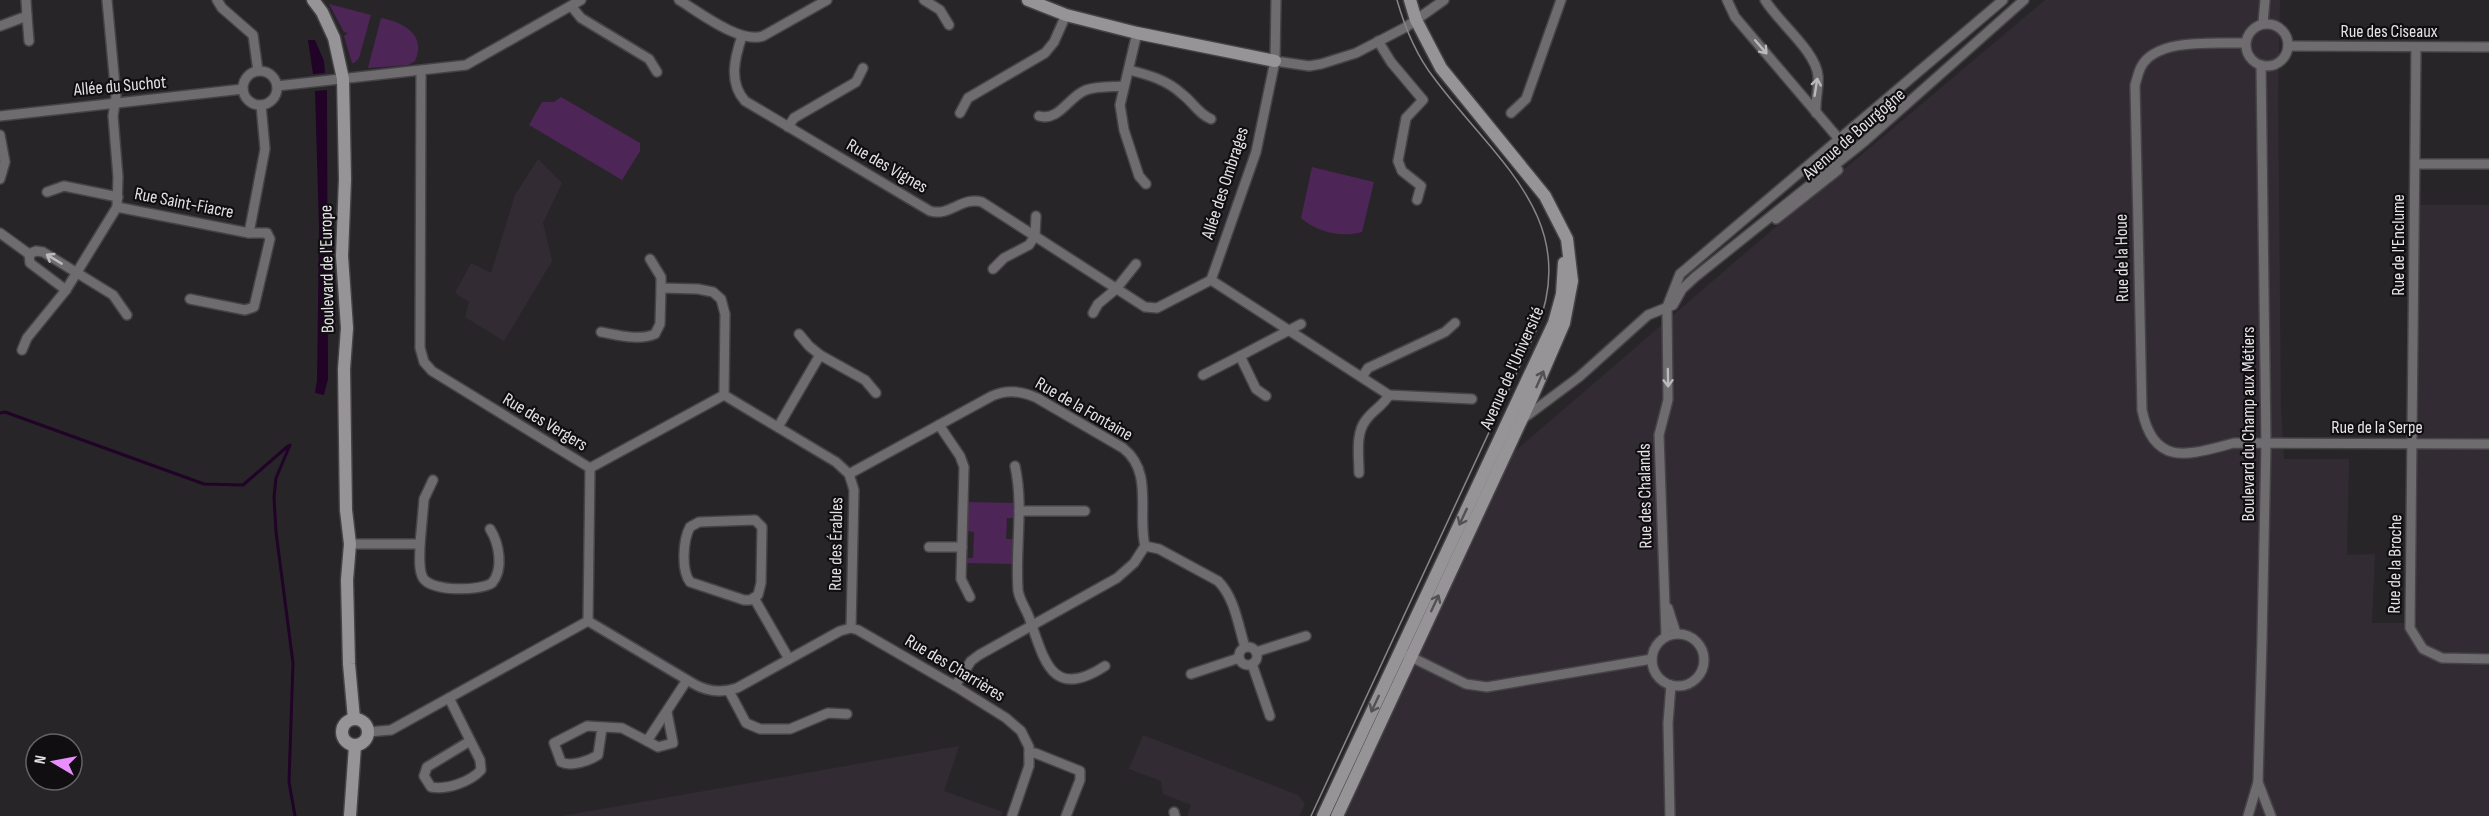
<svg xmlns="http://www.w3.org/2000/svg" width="2489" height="816" font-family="'Sofia Sans Condensed',sans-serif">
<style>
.built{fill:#322b34}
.green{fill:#4d2557}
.water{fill:#200327}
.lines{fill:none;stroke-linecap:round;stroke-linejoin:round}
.stream{stroke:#200327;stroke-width:3}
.street-casing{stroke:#464347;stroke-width:12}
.secondary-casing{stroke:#464347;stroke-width:15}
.street{stroke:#6e6c6f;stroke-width:9}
.secondary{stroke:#979498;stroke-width:12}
.tram{stroke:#878588;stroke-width:1.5}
.oneway{stroke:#bbb9bc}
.oneway2{stroke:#545154}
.labels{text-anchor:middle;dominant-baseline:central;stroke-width:4.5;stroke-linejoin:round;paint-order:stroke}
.street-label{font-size:18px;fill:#e4e2e5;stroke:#100e11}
</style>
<rect width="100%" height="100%" fill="#282529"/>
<g class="built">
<polygon points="2045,0 2280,0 2278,97 2281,407 2284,459 2349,459 2347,555 2375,554 2372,623 2416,623 2420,205 2489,205 2489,816 1342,816 1506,459 1744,254"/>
<polygon points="538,159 562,183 543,223 552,261 504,341 465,317 469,302 455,293 471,263 491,273 515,195"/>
<polygon points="1143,735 1298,795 1305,804 1299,816 1187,816 1191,805 1163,794 1161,781 1129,769"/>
<polygon points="959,746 944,791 1003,812 1001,816 562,816"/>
</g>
<g class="green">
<polygon points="329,4 371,15 359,58 354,63 352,63 344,36 348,33 344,32"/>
<path d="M381 18C403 22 427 35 415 61L408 65 368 68Z"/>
<polygon points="561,97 640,143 640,151 622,180 529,125 542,102 554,102"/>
<path d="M1312 167 1374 182 1362 232C1341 238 1317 232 1301 218Z"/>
<polygon points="967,502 1016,503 1016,518 1007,518 1006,539 1015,539 1015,564 966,563 966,558 973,558 974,532 967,531"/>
</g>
<g class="water">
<polygon points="308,40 315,40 324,61 325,73 313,74"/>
<polygon points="327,90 328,379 324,395 315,393 317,380 319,229 315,91"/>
</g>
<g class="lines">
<g class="stream">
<polyline points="0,413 5,412 204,484 243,485 288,446"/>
<polyline points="290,445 276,478 274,497 276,532 293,663 289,782 295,816"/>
</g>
<g class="street-casing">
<g id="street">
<polyline points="107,0 116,96 113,116 118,177 117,207"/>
<polyline points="217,0 222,8 253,35 258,71"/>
<path d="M679 0C699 12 740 44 763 36L827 0"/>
<polyline points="924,0 940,10 949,25"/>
<polyline points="1727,0 1735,17 1850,152"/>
<path d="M1765 0C1778 22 1816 51 1818 76 1819 88 1815 100 1816 113"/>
<polyline points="572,7 581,18 649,59 657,72"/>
<polyline points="27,16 29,41"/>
<polyline points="2263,23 2265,0"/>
<circle cx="2267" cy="45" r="21"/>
<polyline points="0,26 27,16 26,0"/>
<polyline points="1137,33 1120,105 1124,130 1139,176 1146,184"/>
<path d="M742 36C735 57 728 82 745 101L930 211C950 217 962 196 982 202L1145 307 1157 308 1211 280 1389 395 1472 399"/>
<polyline points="1378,41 1391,62 1423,100 1406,118 1398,161 1402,171 1421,186 1417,200"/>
<path d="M2245 43C2217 44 2156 37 2141 67 2138 73 2137 79 2135 85L2142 410C2154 469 2191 454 2234 443L2489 444"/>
<polyline points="2288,46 2489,47"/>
<polyline points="2416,47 2410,628 2423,649 2442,658 2489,659"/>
<polyline points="1275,61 1309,66 1321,64 1356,53 1406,27 1444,0"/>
<path d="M1129 70C1149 75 1167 80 1182 94 1193 102 1198 114 1211 119"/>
<circle cx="260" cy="88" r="17"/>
<polyline points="277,86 466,65 581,0"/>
<polyline points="960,113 968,98 1045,53 1054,42 1066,15"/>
<polyline points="1511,113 1526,99 1561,0"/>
<polyline points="0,116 243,89"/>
<path d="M1039 116C1059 122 1069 96 1086 90 1098 86 1112 87 1124 86"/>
<polyline points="788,127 794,118 856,82 863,68"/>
<polyline points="0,135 5,162 0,179"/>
<polyline points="2415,164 2489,164"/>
<polyline points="47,192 64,186 118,197"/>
<polyline points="1776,219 1838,170"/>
<polyline points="0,233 29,254"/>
<polyline points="29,254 30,263 66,290 117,207 249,233 265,149 261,105"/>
<polyline points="29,254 36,251 43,252 113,295 127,315"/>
<polyline points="650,259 661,277 661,288"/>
<polyline points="993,269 1004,258 1029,245 1035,236 1036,216"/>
<polyline points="1211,280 1256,152 1275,61 1276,0"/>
<polyline points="190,299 245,310 254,307 270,239 267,233 249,233"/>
<polyline points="1093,313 1098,304 1116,289 1136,264"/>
<path d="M601 332C618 335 639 341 655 334L660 324 661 288 698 289 713 292 721 299 725 314 724 395"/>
<polyline points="799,334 809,346 820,355"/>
<polyline points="22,350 27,338 66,290"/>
<polyline points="1203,375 1240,356"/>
<polyline points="1362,377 1368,368 1445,332 1455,323"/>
<polyline points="1266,396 1256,389 1240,356 1301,324"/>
<polyline points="1524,418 1579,377 1648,315 1673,305 1682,289 1695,277 1865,141 2024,0"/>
<polyline points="939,425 960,456 964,467 961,579 970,597"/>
<polyline points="778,427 820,355 865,380 876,393"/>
<path d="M1015 466C1024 507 1015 548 1018 590 1019 600 1027 610 1030 620 1045 663 1053 700 1105 666"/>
<polyline points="590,468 724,395 836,462 849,474 854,490 851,628"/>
<path d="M1359 473C1359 457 1355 433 1366 420 1373 410 1383 406 1389 395"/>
<path d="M849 474 992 396C1007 389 1022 391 1037 398L1123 448C1154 472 1137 514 1145 546L1134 563 1117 578 979 655 971 661 955 686"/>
<polyline points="1019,511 1085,511"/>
<path d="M755 520 762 527 761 583 758 595 750 600H744L690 582C681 570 683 540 690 527L699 522Z"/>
<path d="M350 544H420C420 555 418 569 423 578 432 592 480 591 492 583 504 569 499 543 490 529"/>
<polyline points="420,544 424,499 433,480"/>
<path d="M1145 546 1159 549 1218 581C1235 598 1238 625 1245 647"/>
<polyline points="929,547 962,547"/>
<polyline points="754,598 789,659"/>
<polyline points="1668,608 1676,633"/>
<path d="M588 621 694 684C708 692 722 693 737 688L840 631 851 628 858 630 955 686 1006 718 1021 731 1029 747V766L1012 816"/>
<circle cx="1678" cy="660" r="26"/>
<polyline points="1666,636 1659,435 1668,400 1667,307 1680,274 2003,0"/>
<circle cx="1248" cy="656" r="9"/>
<polyline points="1256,652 1306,636"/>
<polyline points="1407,655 1466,684 1487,687 1652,659"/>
<polyline points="1252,664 1270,716"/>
<polyline points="1191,674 1239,658"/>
<polyline points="729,691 746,723 760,729 790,729 828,713 847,714"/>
<path d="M449 698 480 760 481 770C470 782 447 790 431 787L424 776 427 767 470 741"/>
<path d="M602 728 598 755C589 761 571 767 561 762L554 743 587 726 622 728 647 741 687 680"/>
<polyline points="368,732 391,730 588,621 590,468 432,371 424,362 420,348 421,71"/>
<polyline points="647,741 658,747 673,743 667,712"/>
<polyline points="1029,754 1035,753 1080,771 1080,780 1066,816"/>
<polyline points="2258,782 2271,816"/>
<polyline points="1174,812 1175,816"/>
<polyline points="1670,816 1668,723 1671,685"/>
<polyline points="2248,816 2258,782 2262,640 2266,444 2261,65"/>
</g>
</g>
<g class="secondary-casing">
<g id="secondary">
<polyline points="313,0 322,12 334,38 343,79 345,179 342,256 347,328 344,369 346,510 350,544 347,580 349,664 354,719"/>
<polyline points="1028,0 1066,15 1137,33 1275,61"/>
<circle cx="355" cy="732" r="13"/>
<polyline points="350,816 355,746"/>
<polyline points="1323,816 1554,323 1562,294 1564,263"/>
<polyline points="1337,816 1532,397 1564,323 1572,281 1567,239 1545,196 1441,68 1416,20 1410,0"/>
</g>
</g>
<use href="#street" class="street"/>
<use href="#secondary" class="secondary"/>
<path class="tram" d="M1311 816 1536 331C1583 219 1493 158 1434 78 1416 55 1405 28 1397 0"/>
</g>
<defs><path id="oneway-shaft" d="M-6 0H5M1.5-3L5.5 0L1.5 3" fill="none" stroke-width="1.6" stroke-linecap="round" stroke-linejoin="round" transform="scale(1.5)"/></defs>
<g class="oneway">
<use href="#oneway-shaft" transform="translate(1761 47) rotate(49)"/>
<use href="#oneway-shaft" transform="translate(1816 87) rotate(-81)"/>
<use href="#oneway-shaft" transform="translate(54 259) rotate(-149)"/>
<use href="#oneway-shaft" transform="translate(1668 378) rotate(89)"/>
</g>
<g class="oneway2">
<use href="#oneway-shaft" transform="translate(1540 379) rotate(-66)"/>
<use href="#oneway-shaft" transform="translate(1463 517) rotate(115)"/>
<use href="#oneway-shaft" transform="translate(1435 603) rotate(-65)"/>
<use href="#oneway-shaft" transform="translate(1375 704) rotate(115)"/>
</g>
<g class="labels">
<g class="street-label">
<text x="2389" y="31">Rue des Ciseaux</text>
<text transform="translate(120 86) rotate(-5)">Allée du Suchot</text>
<text transform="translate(1854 134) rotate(-41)">Avenue de Bourgogne</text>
<text transform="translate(887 166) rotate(30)">Rue des Vignes</text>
<text transform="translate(1225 183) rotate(-72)">Allée des Ombrages</text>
<text transform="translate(184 203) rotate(11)">Rue Saint-Fiacre</text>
<text transform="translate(2398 245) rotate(-90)">Rue de l'Enclume</text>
<text transform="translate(2122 258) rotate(-91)">Rue de la Houe</text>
<text transform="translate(327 269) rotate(-91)">Boulevard de l'Europe</text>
<text transform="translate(1512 368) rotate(-66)">Avenue de l'Université</text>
<text transform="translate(1084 409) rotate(30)">Rue de la Fontaine</text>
<text transform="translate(545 422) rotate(31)">Rue des Vergers</text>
<text transform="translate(2248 424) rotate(-90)">Boulevard du Champ aux Métiers</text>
<text x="2377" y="427">Rue de la Serpe</text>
<text transform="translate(1645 496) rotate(-91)">Rue des Chalands</text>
<text transform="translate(836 544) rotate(-89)">Rue des Érables</text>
<text transform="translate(2395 564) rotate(-89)">Rue de la Broche</text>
<text transform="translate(955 668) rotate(31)">Rue des Charrières</text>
</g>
</g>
<g transform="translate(54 762) rotate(280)"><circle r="28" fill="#100e11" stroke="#656366" stroke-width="1.5"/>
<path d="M0-4.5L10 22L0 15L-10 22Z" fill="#e88eff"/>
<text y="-9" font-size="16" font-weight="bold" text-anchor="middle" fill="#e4e2e5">N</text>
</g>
</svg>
